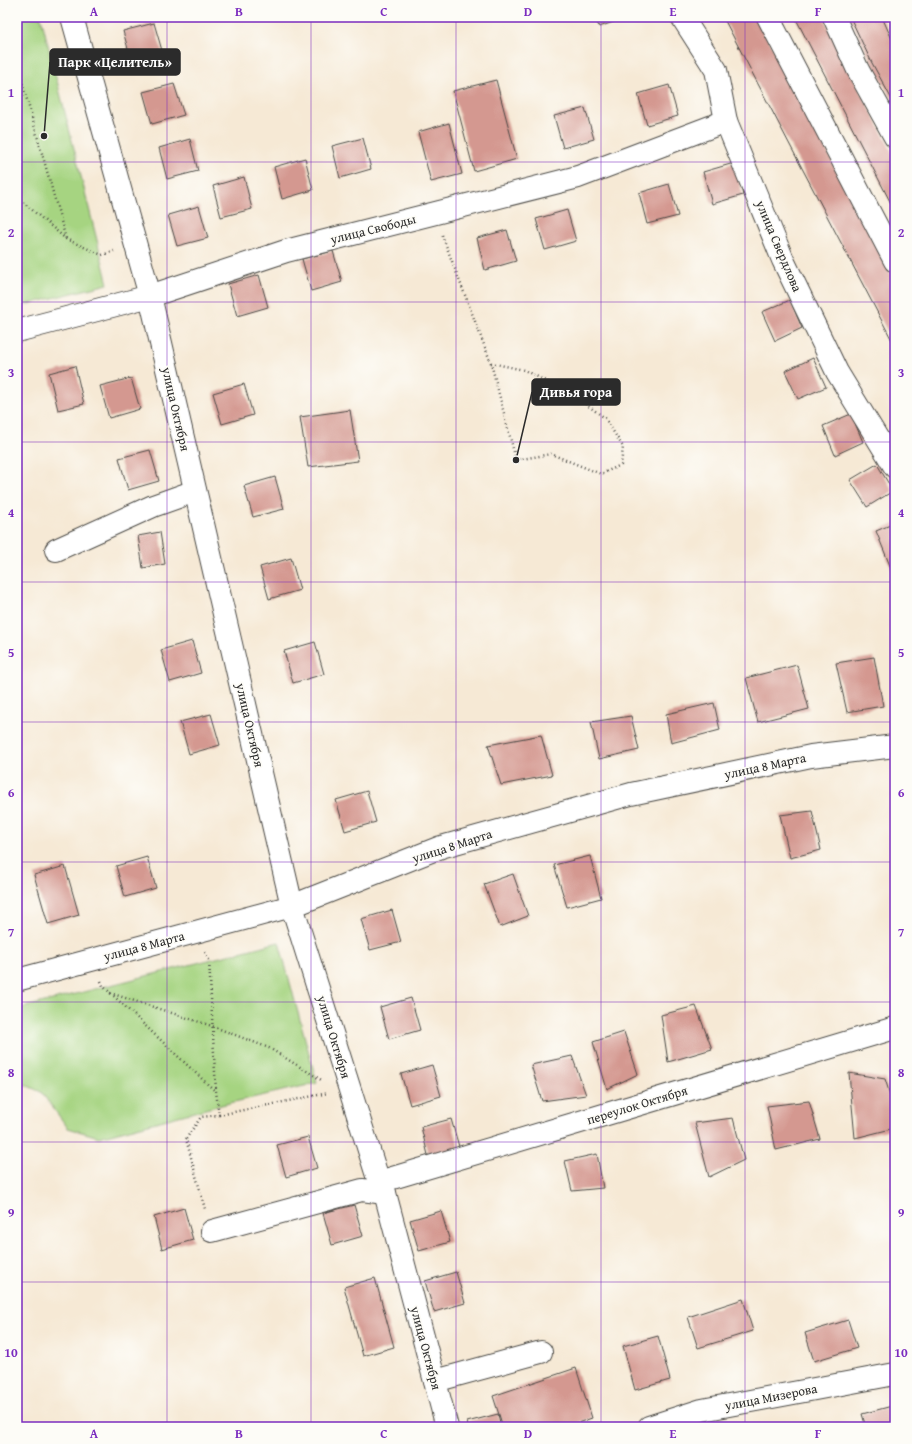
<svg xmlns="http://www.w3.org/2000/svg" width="912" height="1444" font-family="'Gentium Book Plus',serif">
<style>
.green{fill:#a6d481;stroke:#688056}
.building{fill:#d49890}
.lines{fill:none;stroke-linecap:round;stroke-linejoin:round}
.minor-casing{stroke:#494844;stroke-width:24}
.path{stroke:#494844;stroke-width:2.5;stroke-dasharray:1 3;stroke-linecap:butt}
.minor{stroke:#fff;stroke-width:22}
.grid{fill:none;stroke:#7b2cbf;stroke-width:1;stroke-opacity:0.55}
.labels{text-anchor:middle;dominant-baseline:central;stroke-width:3.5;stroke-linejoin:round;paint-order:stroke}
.street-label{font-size:13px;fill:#2b2b2b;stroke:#fdfcf7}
.leader{fill:none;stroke:#2b2b2b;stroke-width:1.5}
.callout-dot{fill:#2b2b2b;stroke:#fdfcf7;stroke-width:1.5}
.callout{fill:#2b2b2b;stroke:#2b2b2b;stroke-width:1.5}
.callout-label{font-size:14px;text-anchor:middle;font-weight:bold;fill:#fff}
.neatline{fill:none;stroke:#7b2cbf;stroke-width:1.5}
.grid-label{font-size:13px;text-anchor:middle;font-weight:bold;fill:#7b2cbf}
</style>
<rect width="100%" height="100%" fill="#fdfcf7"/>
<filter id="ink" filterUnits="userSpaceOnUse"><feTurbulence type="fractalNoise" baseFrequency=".025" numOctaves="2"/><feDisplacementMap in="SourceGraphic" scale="8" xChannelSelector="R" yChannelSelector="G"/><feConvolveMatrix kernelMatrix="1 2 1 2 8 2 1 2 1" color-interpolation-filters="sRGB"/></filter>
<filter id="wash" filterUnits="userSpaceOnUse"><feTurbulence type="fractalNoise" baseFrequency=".012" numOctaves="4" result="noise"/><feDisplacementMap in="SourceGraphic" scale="16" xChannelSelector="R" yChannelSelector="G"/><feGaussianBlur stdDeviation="0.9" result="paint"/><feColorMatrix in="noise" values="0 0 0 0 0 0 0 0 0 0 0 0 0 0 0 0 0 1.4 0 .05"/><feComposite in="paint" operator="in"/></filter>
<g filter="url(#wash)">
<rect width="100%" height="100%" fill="#f6e9d5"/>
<g class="green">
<polygon points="17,17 41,17 108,284 17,307"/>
<polygon points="279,942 317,1083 217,1106 99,1137 68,1128 41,1092 17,1081 17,1009"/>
</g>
<g id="blocks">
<g class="building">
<polygon points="595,17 628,17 599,27"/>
<polygon points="723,17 757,17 895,281 895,346"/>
<polygon points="795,17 823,17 895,158 895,211"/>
<polygon points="850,17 882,17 895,46 895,105 872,63"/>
<polygon points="154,23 163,54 132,63 123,31"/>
<polygon points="496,80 517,159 474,171 453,91"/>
<polygon points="174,84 184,115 152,124 143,92"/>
<polygon points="669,85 678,116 647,125 638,94"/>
<polygon points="585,108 594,139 563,148 554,116"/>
<polygon points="449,123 462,174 431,182 418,132"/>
<polygon points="363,138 371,169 340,178 332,146"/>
<polygon points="190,139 198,171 167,179 159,148"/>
<polygon points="305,158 313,190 282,199 274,167"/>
<polygon points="734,163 743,195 712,204 703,172"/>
<polygon points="244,177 252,209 221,217 213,186"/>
<polygon points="669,184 678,216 647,224 639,193"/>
<polygon points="199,206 208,238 177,246 168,215"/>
<polygon points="567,210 576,241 545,250 536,219"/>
<polygon points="507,230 516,261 485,270 477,238"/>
<polygon points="333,251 342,282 311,291 302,259"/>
<polygon points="259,275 268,307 237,316 228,284"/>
<polygon points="790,300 802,328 775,341 762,312"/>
<polygon points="813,358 826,387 798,399 785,371"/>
<polygon points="75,366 84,404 58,410 49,373"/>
<polygon points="131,378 140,409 109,418 100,386"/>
<polygon points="244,384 253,415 222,424 213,393"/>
<polygon points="350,410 358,461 308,467 300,417"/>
<polygon points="851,414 863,442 835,455 823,426"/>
<polygon points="150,450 159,481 128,490 119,458"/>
<polygon points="877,464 893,491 867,507 850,480"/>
<polygon points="275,477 284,509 253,517 244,486"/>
<polygon points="895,523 895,578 876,531"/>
<polygon points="160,532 165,564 143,568 138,536"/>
<polygon points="291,558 300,590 269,599 260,567"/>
<polygon points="192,641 201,673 170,682 161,650"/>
<polygon points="315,642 324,674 293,683 284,651"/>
<polygon points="874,657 883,706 847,712 836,663"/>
<polygon points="797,665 809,709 758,722 746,678"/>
<polygon points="714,703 720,730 671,743 666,714"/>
<polygon points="211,714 220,745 189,754 180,722"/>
<polygon points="631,716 639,750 599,759 591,722"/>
<polygon points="541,735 552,775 501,785 488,745"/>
<polygon points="367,791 376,822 345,831 336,800"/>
<polygon points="812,811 821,850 790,858 780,815"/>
<polygon points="590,856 601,898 567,907 554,865"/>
<polygon points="147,857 156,888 125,897 116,866"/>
<polygon points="65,866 79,915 48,924 34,875"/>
<polygon points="513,874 528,916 500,927 484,884"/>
<polygon points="392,910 401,942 370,950 361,919"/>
<polygon points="411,998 420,1030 389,1039 380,1007"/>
<polygon points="696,1006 712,1049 668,1062 661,1015"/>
<polygon points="624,1032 638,1074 607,1089 593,1042"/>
<polygon points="572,1056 586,1095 542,1101 531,1065"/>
<polygon points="432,1065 441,1096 410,1105 401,1074"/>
<polygon points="849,1073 885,1079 895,1110 895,1128 855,1138"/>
<polygon points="809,1101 820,1139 776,1150 767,1106"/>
<polygon points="733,1118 744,1160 709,1177 695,1123"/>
<polygon points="451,1119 460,1150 429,1159 421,1127"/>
<polygon points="308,1137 317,1168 286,1177 277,1145"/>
<polygon points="597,1154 603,1188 572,1191 565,1161"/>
<polygon points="354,1205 363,1236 332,1245 323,1213"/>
<polygon points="184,1208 193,1240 162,1249 154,1217"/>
<polygon points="441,1211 450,1242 419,1251 410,1220"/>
<polygon points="456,1272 465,1303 434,1312 425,1281"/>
<polygon points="375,1278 394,1347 363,1356 344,1287"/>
<polygon points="743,1299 753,1331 698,1348 688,1317"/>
<polygon points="848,1320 857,1348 814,1361 805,1333"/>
<polygon points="658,1336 670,1380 635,1390 623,1346"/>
<polygon points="576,1368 592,1418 566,1427 503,1427 493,1396"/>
<polygon points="892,1406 895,1417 895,1427 866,1427 862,1414"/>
<polygon points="498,1414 501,1427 468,1427 467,1422"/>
</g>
</g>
</g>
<g filter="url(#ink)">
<use href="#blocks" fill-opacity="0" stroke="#494844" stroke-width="1"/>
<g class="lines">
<g class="minor-casing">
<g id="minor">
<polyline points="72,17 150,296 292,906 379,1182 385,1193 447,1427"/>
<polyline points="682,17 716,70 726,121 783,260 837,372 895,467"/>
<polyline points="768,17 895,261"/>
<polyline points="834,17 858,70 895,137"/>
<polyline points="17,331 150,296 286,251 578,177 726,121"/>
<polyline points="56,550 153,506 195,491"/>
<polyline points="17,980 292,906 441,847 631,794 811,756 895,746"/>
<polyline points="379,1182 895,1028"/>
<polyline points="212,1231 362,1190 385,1193"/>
<polyline points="435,1381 541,1352"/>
<polyline points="649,1427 702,1410 895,1374"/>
</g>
</g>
<g class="path">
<polyline points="17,64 66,239"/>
<polyline points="17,197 66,239 102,255 114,251"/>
<polyline points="442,235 491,363 516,460 551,454 601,474 621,465 623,447 605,418 573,395 524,370 491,363"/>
<polyline points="205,952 209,960 216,1091 219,1115 201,1117 186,1139 205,1209"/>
<polyline points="101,981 103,986 215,1091"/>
<polyline points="110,993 212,1026 269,1048 323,1081"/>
<polyline points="219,1115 328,1093"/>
</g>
<use href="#minor" class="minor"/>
</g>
</g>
<path class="grid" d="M167 17V1427M311 17V1427M456 17V1427M601 17V1427M745 17V1427M17 162H895M17 302H895M17 442H895M17 582H895M17 722H895M17 862H895M17 1002H895M17 1142H895M17 1282H895"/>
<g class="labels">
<g class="street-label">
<text transform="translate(373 229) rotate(-14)">улица Свободы</text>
<text transform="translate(779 246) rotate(67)">улица Свердлова</text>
<text transform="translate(176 409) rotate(77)">улица Октября</text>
<text transform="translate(250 725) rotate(77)">улица Октября</text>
<text transform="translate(765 766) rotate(-12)">улица 8 Марта</text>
<text transform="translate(452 846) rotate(-18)">улица 8 Марта</text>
<text transform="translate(144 946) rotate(-15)">улица 8 Марта</text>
<text transform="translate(334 1037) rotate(73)">улица Октября</text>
<text transform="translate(637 1105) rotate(-17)">переулок Октября</text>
<text transform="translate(426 1348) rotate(75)">улица Октября</text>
<text transform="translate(771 1397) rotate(-11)">улица Мизерова</text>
</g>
</g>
<path class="leader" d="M44 136L50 62M516 460L532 392"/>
<g class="callout-dot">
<circle cx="44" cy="136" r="4"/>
<circle cx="516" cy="460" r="4"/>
</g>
<g class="callout">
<rect x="50" y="49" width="130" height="26" rx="4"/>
<rect x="532" y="379" width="88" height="26" rx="4"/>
</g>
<g class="callout-label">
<text x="115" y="67">Парк «Целитель»</text>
<text x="576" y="397">Дивья гора</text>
</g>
<rect width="912" height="1444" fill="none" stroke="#fdfcf7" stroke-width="44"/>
<rect x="22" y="22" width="868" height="1400" class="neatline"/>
<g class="grid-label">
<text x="94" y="16">A</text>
<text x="239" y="16">B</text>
<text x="384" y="16">C</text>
<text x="528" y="16">D</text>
<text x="673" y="16">E</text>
<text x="818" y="16">F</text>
<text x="11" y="97">1</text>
<text x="901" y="97">1</text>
<text x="11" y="237">2</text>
<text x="901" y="237">2</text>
<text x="11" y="377">3</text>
<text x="901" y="377">3</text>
<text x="11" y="517">4</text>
<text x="901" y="517">4</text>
<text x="11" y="657">5</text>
<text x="901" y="657">5</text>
<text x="11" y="797">6</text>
<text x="901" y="797">6</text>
<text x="11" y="937">7</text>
<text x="901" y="937">7</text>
<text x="11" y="1077">8</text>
<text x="901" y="1077">8</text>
<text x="11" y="1217">9</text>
<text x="901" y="1217">9</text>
<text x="11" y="1357">10</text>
<text x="901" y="1357">10</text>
<text x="94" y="1438">A</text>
<text x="239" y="1438">B</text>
<text x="384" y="1438">C</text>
<text x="528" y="1438">D</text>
<text x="673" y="1438">E</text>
<text x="818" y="1438">F</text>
</g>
</svg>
